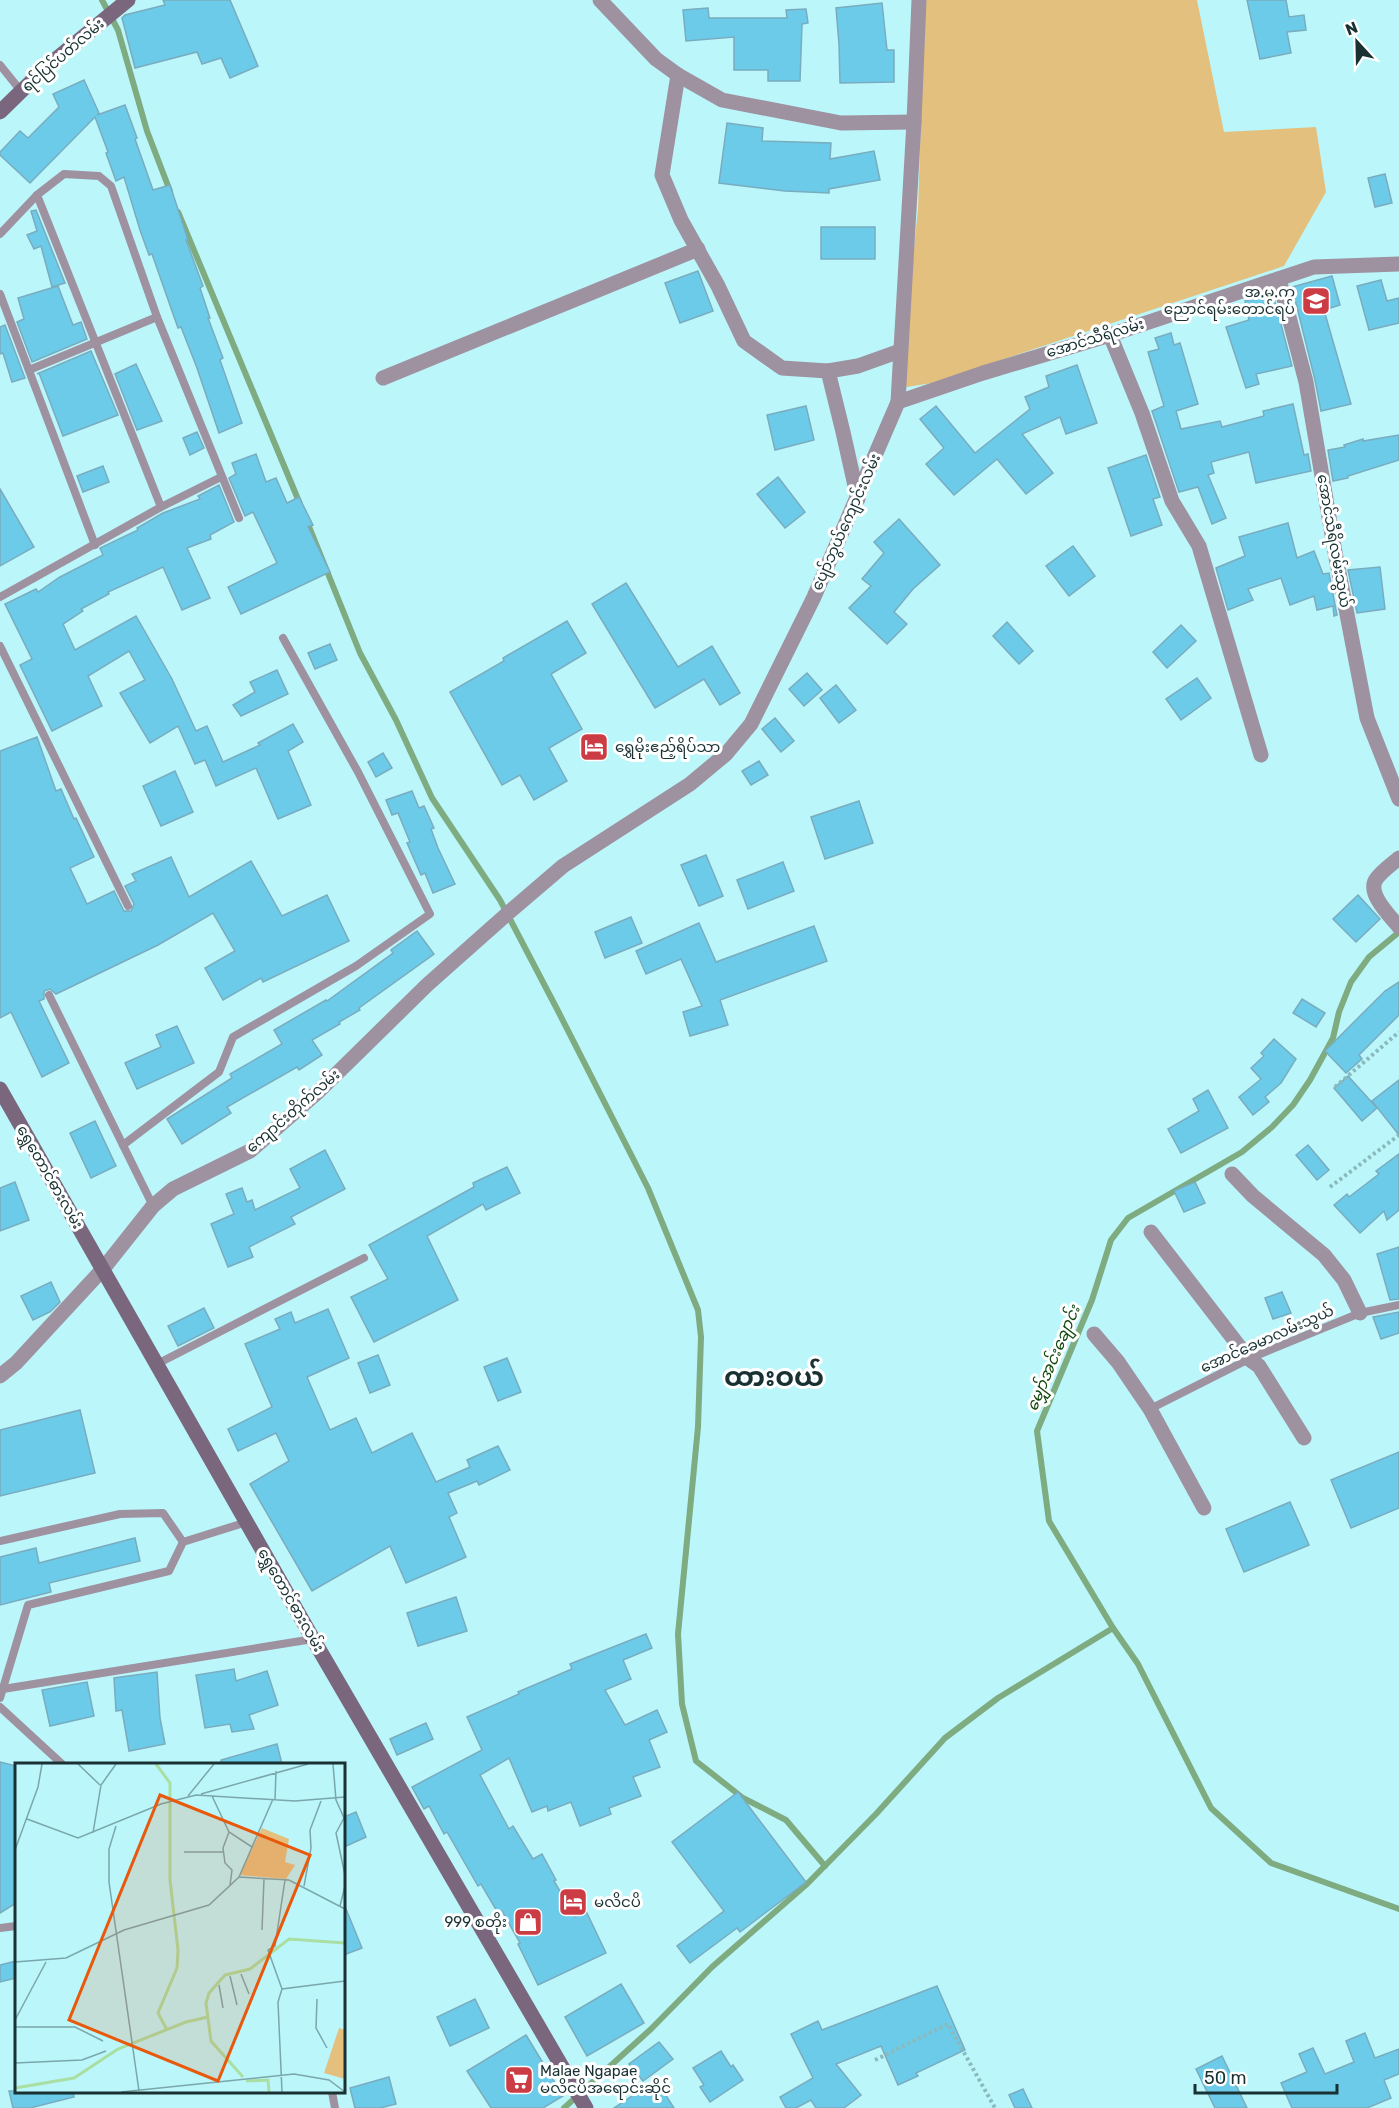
<svg xmlns="http://www.w3.org/2000/svg" width="1399" height="2108" font-family="Rubik,'Noto Sans Myanmar',sans-serif">
<style>
.green{fill:#e4c07e}
.lines{fill:none;stroke-linecap:round;stroke-linejoin:round}
.stream{stroke:#7eab80;stroke-width:6}
.building{fill:#6dcbea;stroke:#79acbe;stroke-width:1.5}
.path{stroke:#89babd;stroke-width:4;stroke-dasharray:3 3;stroke-linecap:butt}
.lane{stroke:#9e91a0;stroke-width:8}
.street{stroke:#9e91a0;stroke-width:15}
.secondary{stroke:#7a677d;stroke-width:15}
.labels{text-anchor:middle;dominant-baseline:central;stroke-width:6;stroke-linejoin:round;paint-order:stroke}
.street-label{font-size:15px;fill:#193132;stroke:#fff}
.poi-label{font-size:15px;fill:#193132;stroke:#fff;text-anchor:start}
.water-label{font-size:16px;font-style:italic;fill:#12470c;stroke:#fff}
.town-label{font-size:27px;font-weight:bold;fill:#193132;stroke:#fff}
.inset-river{fill:none;stroke:#a9dfa2;stroke-width:3}
.inset-road{fill:none;stroke:#7aa7ab;stroke-width:1.5}
.view{fill:#e8590c;fill-opacity:0.15;stroke:#e8590c;stroke-width:3}
.inset-edge{fill:none;stroke:#193132;stroke-width:3}
</style>
<rect width="100%" height="100%" fill="#bbf6fb"/>
<polygon class="green" points="925,0 1197,0 1224,132 1316,127 1326,192 1284,266 932,383 907,387 901,379 918,209"/>
<g class="lines">
<g class="stream">
<polyline points="102,0 118,30 147,131 170,191"/>
<polyline points="178,212 300,504"/>
<polyline points="306,519 360,653 396,720 432,798 500,900 557,1009 648,1188 698,1310 701,1337 698,1427 678,1634 682,1704 696,1761 743,1798 786,1820 825,1866"/>
<polyline points="1399,932 1369,957 1351,982 1339,1012 1333,1038 1310,1080 1293,1105 1272,1127 1242,1152 1128,1218 1111,1240 1092,1300 1037,1431 1049,1521 1113,1628 1138,1664 1211,1808 1271,1863 1399,1909"/>
<polyline points="564,2108 651,2029 712,1967 807,1884 876,1814 945,1738 998,1698 1113,1628"/>
</g>
</g>
<g class="building">
<polygon points="163,0 230,0 258,66 230,78 221,58 202,64 197,52 135,68 122,18 125,15 165,5"/>
<polygon points="1247,0 1286,0 1289,17 1304,15 1306,30 1287,32 1291,53 1260,59"/>
<polygon points="882,3 887,50 894,50 894,82 840,83 839,44 836,8"/>
<polygon points="708,8 709,18 787,18 786,10 806,9 808,23 802,24 800,81 768,81 768,70 734,70 734,37 686,41 683,10"/>
<polygon points="84,80 99,113 97,115 125,105 137,138 135,139 153,190 170,185 188,240 186,240 203,286 200,288 210,318 208,318 223,358 220,360 242,423 219,433 197,368 181,327 178,328 152,254 149,255 140,230 124,177 116,181 106,153 108,152 95,117 30,183 0,155 0,152 20,131 28,138 59,107 53,94"/>
<polygon points="727,123 763,128 762,141 831,143 830,159 874,151 880,180 829,189 829,193 785,191 719,183"/>
<polygon points="1385,174 1392,203 1375,207 1368,178"/>
<polygon points="36,210 65,283 52,287 41,246 34,249 27,235 37,231 31,211"/>
<rect x="821" y="227" width="54" height="32"/>
<polygon points="698,271 713,311 680,323 665,283"/>
<polygon points="1332,276 1340,305 1324,310 1351,404 1321,411 1315,380 1292,287"/>
<polygon points="1381,280 1387,301 1399,298 1399,323 1369,330 1357,286"/>
<polygon points="58,286 73,325 81,322 87,339 32,362 17,322 24,319 18,298"/>
<polygon points="1273,294 1292,366 1256,374 1259,384 1246,388 1226,327 1249,320 1245,301"/>
<polygon points="5,325 25,378 12,382 3,353 0,354 0,327"/>
<polygon points="1171,333 1174,345 1180,343 1198,404 1176,411 1181,429 1220,421 1222,427 1264,416 1263,411 1293,404 1304,455 1308,454 1311,471 1256,483 1249,452 1211,462 1214,473 1208,475 1226,518 1212,524 1198,487 1179,492 1152,411 1164,406 1148,352 1159,349 1155,338"/>
<polygon points="91,351 118,415 63,436 39,373 37,374"/>
<polygon points="136,364 162,421 137,430 115,374"/>
<polygon points="1077,365 1097,423 1066,434 1060,417 1022,434 1053,473 1026,494 997,459 954,495 926,464 944,448 920,419 936,406 975,453 1030,409 1025,397 1049,387 1046,376"/>
<polygon points="806,406 814,440 775,450 767,415"/>
<polygon points="197,432 204,448 190,455 183,438"/>
<polygon points="1399,435 1399,460 1348,476 1348,478 1333,481 1328,450 1345,447 1344,445 1363,439 1363,441"/>
<polygon points="256,454 266,482 276,478 287,503 299,497 313,525 308,527 330,572 241,614 228,587 277,563 253,512 245,516 229,478 236,474 232,463"/>
<polygon points="1146,455 1160,497 1153,499 1162,525 1131,536 1108,468"/>
<polygon points="103,466 109,482 83,492 77,476"/>
<polygon points="778,477 805,512 785,528 757,494"/>
<polygon points="219,485 234,522 210,535 211,539 187,548 210,598 182,610 163,567 108,592 109,594 81,609 83,611 63,624 75,650 136,616 172,679 196,731 207,726 223,762 260,745 258,743 293,724 303,742 288,751 311,805 278,819 256,768 216,786 205,760 195,764 178,726 150,743 120,693 145,680 129,651 88,676 102,706 52,731 20,665 32,659 5,604 36,589 38,592 60,577 103,555 100,548 138,530 137,528 163,513 200,499 198,496"/>
<polygon points="0,489 34,547 0,566"/>
<polygon points="899,519 940,565 913,589 894,612 907,624 887,644 849,608 871,586 862,579 884,553 874,542"/>
<polygon points="1288,523 1297,558 1314,551 1323,574 1329,573 1337,615 1334,616 1333,606 1317,610 1314,596 1290,605 1281,578 1248,589 1253,600 1228,610 1216,568 1245,556 1239,537"/>
<polygon points="1073,546 1095,576 1069,596 1046,566"/>
<polygon points="1380,567 1385,609 1357,613 1348,570"/>
<polygon points="626,583 678,667 712,646 740,693 720,705 704,679 655,708 592,604"/>
<polygon points="567,621 586,653 551,674 582,729 549,748 567,781 534,800 520,775 502,785 450,692 504,661 503,658"/>
<polygon points="1007,622 1033,651 1019,664 993,636"/>
<polygon points="1181,625 1196,641 1167,668 1153,652"/>
<polygon points="330,644 337,660 315,669 308,653"/>
<polygon points="277,670 288,694 241,716 233,705 255,692 250,682"/>
<polygon points="807,673 822,690 804,706 789,689"/>
<polygon points="1197,678 1211,698 1181,720 1166,699"/>
<polygon points="836,685 856,710 839,723 820,698"/>
<polygon points="775,718 794,741 781,752 762,729"/>
<polygon points="37,737 56,791 61,789 74,819 76,818 94,857 70,868 87,904 114,891 124,911 131,911 134,904 125,886 136,881 132,874 171,857 189,897 251,861 282,916 327,895 349,941 263,982 261,978 223,1000 205,968 235,951 213,913 158,945 56,994 50,989 44,991 44,999 39,1001 69,1063 42,1077 11,1012 0,1018 0,751"/>
<polygon points="383,753 392,768 376,777 368,762"/>
<polygon points="759,761 768,775 751,785 742,771"/>
<polygon points="175,771 193,812 161,826 143,786"/>
<polygon points="412,791 419,808 424,806 434,828 431,829 438,848 455,884 433,893 425,873 421,875 407,843 410,842 398,813 392,815 386,800"/>
<polygon points="859,801 873,843 825,859 811,817"/>
<polygon points="706,855 723,896 699,906 681,865"/>
<polygon points="783,862 794,891 748,909 737,880"/>
<polygon points="1358,895 1380,919 1356,942 1333,919"/>
<polygon points="631,917 642,943 605,958 595,932"/>
<polygon points="699,923 716,962 814,926 827,961 720,1000 728,1025 690,1036 683,1012 702,1006 681,959 646,974 636,951"/>
<polygon points="417,931 434,954 359,1008 360,1010 339,1022 340,1024 312,1040 322,1055 299,1070 297,1067 227,1107 231,1113 182,1144 167,1119 232,1078 230,1074 282,1044 274,1030 326,1000 327,1001 393,953 391,950"/>
<polygon points="1399,982 1399,1015 1359,1055 1362,1059 1346,1073 1325,1051 1385,991"/>
<polygon points="1302,999 1325,1013 1316,1027 1293,1013"/>
<polygon points="177,1026 194,1063 137,1089 125,1063 161,1047 156,1035"/>
<polygon points="1274,1039 1296,1059 1281,1083 1265,1097 1269,1102 1253,1115 1239,1097 1261,1079 1251,1068 1264,1056 1261,1053"/>
<polygon points="1348,1076 1377,1108 1362,1121 1334,1088"/>
<polygon points="1399,1080 1399,1135 1372,1101"/>
<polygon points="1208,1090 1228,1128 1181,1153 1168,1129 1199,1111 1193,1099"/>
<polygon points="95,1121 116,1166 91,1178 70,1133"/>
<polygon points="1308,1145 1329,1170 1317,1180 1296,1155"/>
<polygon points="325,1150 345,1189 291,1217 295,1224 249,1247 253,1257 228,1267 211,1224 234,1214 226,1194 242,1188 247,1202 252,1200 255,1210 300,1188 290,1169"/>
<polygon points="1399,1154 1399,1210 1387,1220 1384,1211 1360,1233 1334,1205 1347,1194 1349,1197 1379,1174 1376,1171"/>
<polygon points="507,1167 520,1193 486,1210 483,1204 427,1236 458,1300 374,1342 351,1297 388,1279 369,1245 474,1187 473,1183"/>
<polygon points="15,1182 29,1220 0,1231 0,1188"/>
<polygon points="1195,1182 1205,1203 1184,1212 1174,1191"/>
<polygon points="1399,1247 1399,1299 1390,1300 1377,1254"/>
<polygon points="51,1282 60,1302 50,1312 33,1320 21,1296"/>
<polygon points="1282,1292 1291,1313 1273,1319 1265,1298"/>
<polygon points="204,1308 214,1328 178,1346 168,1326"/>
<polygon points="328,1309 349,1358 307,1377 330,1430 356,1418 372,1453 412,1433 436,1482 470,1467 467,1460 498,1446 510,1470 479,1485 477,1481 448,1493 457,1513 449,1517 466,1557 406,1583 390,1546 312,1591 250,1484 289,1461 276,1433 238,1451 228,1429 272,1407 245,1344 280,1329 275,1319 291,1312 295,1323"/>
<polygon points="1399,1312 1399,1333 1381,1339 1373,1317"/>
<polygon points="378,1355 390,1385 370,1393 358,1363"/>
<polygon points="507,1358 521,1392 498,1401 484,1367"/>
<polygon points="80,1410 95,1473 0,1496 0,1430"/>
<polygon points="1399,1452 1399,1508 1351,1528 1331,1480"/>
<polygon points="1290,1502 1309,1545 1244,1572 1226,1529"/>
<polygon points="135,1538 140,1561 49,1583 51,1592 0,1605 0,1557 36,1548 39,1563"/>
<polygon points="456,1597 467,1631 418,1646 407,1613"/>
<polygon points="646,1634 652,1648 623,1660 631,1679 605,1690 625,1725 657,1710 667,1732 649,1740 660,1767 633,1777 641,1796 609,1808 611,1814 580,1826 571,1802 548,1811 547,1806 532,1812 509,1758 480,1775 509,1829 513,1826 533,1859 542,1854 556,1880 554,1881 575,1917 586,1911 606,1953 538,1985 518,1944 520,1943 502,1911 498,1913 481,1884 478,1886 447,1832 444,1834 429,1806 424,1809 412,1787 482,1750 467,1717 519,1694 518,1692 572,1669 570,1664"/>
<polygon points="234,1669 236,1681 267,1671 278,1705 249,1715 254,1729 232,1732 230,1724 205,1728 196,1675"/>
<polygon points="157,1672 160,1718 165,1744 129,1751 122,1710 116,1711 114,1678"/>
<polygon points="87,1682 94,1716 50,1726 42,1690"/>
<polygon points="426,1723 433,1739 397,1755 390,1739"/>
<polygon points="277,1744 282,1764 221,1764 221,1760"/>
<polygon points="0,1762 16,1766 16,1903 0,1913"/>
<polygon points="738,1792 806,1882 740,1932 737,1928 690,1963 677,1946 724,1911 672,1842"/>
<polygon points="356,1812 366,1837 344,1847 344,1817"/>
<polygon points="344,1904 362,1948 344,1955"/>
<polygon points="16,1961 16,1978 0,1982 0,1965"/>
<polygon points="621,1984 644,2023 587,2056 565,2017"/>
<polygon points="937,1986 965,2050 916,2073 918,2076 898,2085 881,2046 836,2064 861,2095 844,2108 816,2108 811,2100 796,2108 786,2108 780,2097 813,2078 791,2034 818,2021 822,2030"/>
<polygon points="475,1999 489,2028 450,2046 437,2017"/>
<polygon points="1365,2033 1375,2058 1399,2049 1399,2074 1384,2080 1391,2098 1367,2108 1292,2108 1281,2083 1307,2072 1299,2054 1313,2048 1325,2074 1354,2062 1346,2041"/>
<polygon points="526,2035 563,2096 543,2108 491,2108 467,2071"/>
<polygon points="659,2042 673,2059 643,2081 629,2064"/>
<polygon points="721,2051 731,2067 733,2065 743,2080 710,2102 700,2087 704,2085 693,2068"/>
<polygon points="1222,2056 1247,2108 1215,2108 1196,2069"/>
<polygon points="389,2077 396,2104 380,2108 355,2108 350,2088"/>
<polygon points="656,2080 674,2108 614,2108"/>
<polygon points="1023,2089 1032,2108 1015,2108 1009,2095"/>
<polygon points="9,2091 73,2091 74,2097 30,2108 13,2108"/>
</g>
<g class="lines">
<g class="path">
<polyline points="1335,1087 1399,1032"/>
<polyline points="1330,1187 1399,1135"/>
<polyline points="875,2060 948,2024 995,2108"/>
</g>
<g class="lane">
<polyline points="0,65 21,91"/>
<polyline points="37,195 161,507"/>
<polyline points="0,234 37,195 64,174 99,176 111,186 157,317 239,518"/>
<polyline points="0,294 95,545"/>
<polyline points="29,370 157,317"/>
<polyline points="0,597 161,507 221,477"/>
<polyline points="0,646 128,906"/>
<polyline points="49,995 153,1206"/>
<polyline points="123,1145 219,1072 233,1037 356,966 430,914 358,772 283,638"/>
<polyline points="157,1364 364,1258"/>
<polyline points="1150,1409 1253,1357 1360,1313 1399,1305"/>
<polyline points="0,1541 120,1514 163,1513 183,1542"/>
<polyline points="3,1689 313,1639"/>
<polyline points="0,1698 28,1605 169,1571 183,1542 247,1522"/>
<polyline points="0,1707 62,1764"/>
<polyline points="0,1928 16,1926"/>
<polyline points="332,2092 335,2108"/>
</g>
<g class="street">
<polyline points="600,0 656,59 678,75 722,100 841,123 914,122"/>
<polyline points="678,75 662,175 681,220 718,286 744,341 782,368 828,371 843,432 858,499"/>
<polyline points="1279,279 1306,382 1335,552 1367,718 1399,799"/>
<polyline points="1110,335 1142,413 1172,501 1199,546 1261,755"/>
<polyline points="828,371 858,366 900,351"/>
<polyline points="383,378 698,249"/>
<polyline points="898,402 983,373 1110,335 1314,267 1399,264"/>
<path d="M1399 858C1392 864 1383 870 1377 878 1365 892 1390 916 1399 927"/>
<polyline points="1232,1174 1253,1196 1324,1255 1344,1280 1360,1313"/>
<polyline points="1151,1232 1249,1359 1259,1366 1304,1438"/>
<polyline points="1094,1334 1118,1362 1150,1409 1204,1508"/>
<polyline points="0,1376 16,1363 103,1269 153,1206 173,1189 250,1151 319,1091 427,985 507,914 563,866 690,784 726,754 751,724 814,597 898,402 914,122 919,0"/>
</g>
<g class="secondary">
<polyline points="0,112 44,69 128,0"/>
<polyline points="0,1089 313,1639 586,2108"/>
</g>
</g>
<defs>
<g id="school-square" transform="scale(1.5)"><rect x="-9" y="-9" width="18" height="18" rx="4" fill="#cc3c45" stroke="#fff"/><path d="M0-5L7-2L0 1L-7-2ZM-4 1L0 2.5L4 1V4Q0 6-4 4Z" fill="#fff"/></g>
<g id="hotel-square" transform="scale(1.5)"><rect x="-9" y="-9" width="18" height="18" rx="4" fill="#cc3c45" stroke="#fff"/><path d="M-6-4.5h1.5V1H6V5H4.5V3h-9V5H-6ZM-4 0a1.8 1.8 0 1 1 3.6 0ZM.5 0V-2.5h3Q6-2.5 6 0Z" fill="#fff"/></g>
<g id="shop-square" transform="scale(1.5)"><rect x="-9" y="-9" width="18" height="18" rx="4" fill="#cc3c45" stroke="#fff"/><path d="M-5-2.5h2.3a2.7 3.5 0 0 1 5.4 0H5L5.5 6h-11ZM-1.5-2.5h3a1.5 2.3 0 0 0-3 0Z" fill="#fff"/></g>
<g id="supermarket-square" transform="scale(1.5)"><rect x="-9" y="-9" width="18" height="18" rx="4" fill="#cc3c45" stroke="#fff"/><path d="M-6-5.5h2.5l.6 2H6L4.5 2H-2.5L-4.4-4H-6ZM-1.5 3.2a1.3 1.3 0 1 0 .1 0ZM3 3.2a1.3 1.3 0 1 0 .1 0Z" fill="#fff"/></g>
</defs>
<g fill-rule="evenodd">
<use href="#school-square" x="1316" y="301"/>
<use href="#hotel-square" x="594" y="747"/>
<use href="#hotel-square" x="573" y="1902"/>
<use href="#shop-square" x="528" y="1922"/>
<use href="#supermarket-square" x="519" y="2080"/>
</g>
<g class="labels">
<g class="street-label">
<text transform="translate(63 55) rotate(-41)">ရင်ပြင်ပတ်လမ်း</text>
<text transform="translate(1095 338) rotate(-17)">အောင်သီရိလမ်း</text>
<text transform="translate(846 522) rotate(-66)">ပျော်ဘွယ်ကျောင်းလမ်း</text>
<text transform="translate(1334 541) rotate(80)">အောင်သီရိလမ်းသွယ်</text>
<text transform="translate(293 1111) rotate(-41)">ကျောင်းတိုက်လမ်း</text>
<text transform="translate(50 1177) rotate(60)">ရွှေတောင်ဓားလမ်း</text>
<text transform="translate(1267 1339) rotate(-24)">အောင်ခေမာလမ်းသွယ်</text>
<text transform="translate(291 1600) rotate(60)">ရွှေတောင်ဓားလမ်း</text>
</g>
<g class="poi-label">
<text x="1295" y="292" text-anchor="end">အ.မ.က<tspan x="1295" dy="17">ညောင်ရမ်းတောင်ရပ်</tspan></text>
<text x="615" y="747">ရွှေမိုးဧည့်ရိပ်သာ</text>
<text x="594" y="1902">မလိငပိ</text>
<text x="507" y="1922" text-anchor="end">999 စတိုး</text>
<text x="540" y="2071">Malae Ngapae<tspan x="540" dy="17">မလိငပိအရောင်းဆိုင်</tspan></text>
</g>
<g class="water-label">
<text transform="translate(1053 1358) rotate(-67)">မျှော်အင်းချောင်း</text>
</g>
<g class="town-label">
<text x="774" y="1377">ထားဝယ်</text>
</g>
</g>
<g transform="translate(15 1763)">
<rect width="330" height="330" fill="#bbf6fb"/>
<path d="M247 65 274 76 270 99 280 102 271 116 225 112ZM324 265 330 267V316L309 310Z" fill="#e4c07e"/>
<path class="inset-river" d="M141 1 155 20V117L163 187 162 205 143 250 152 267M228 314 196 278 191 240 194 230 210 212 235 206 274 176 330 180M231 318 253 317 254 329M0 325 59 315 103 286 171 259 193 254"/>
<path class="inset-road" d="M63 1 85 22M318 1 321 37 330 57M186 31 293 1M173 33 199 1M197 33 214 69 237 84M260 37 261 8M329 55 321 70 330 112M12 56 63 75 146 41 181 32 280 38 330 34M101 63 94 86V119L124 328M214 69 208 85 210 100 217 107 215 122M78 70 86 22 101 1M0 87 23 24 27 1M169 89H209M224 114 274 117 330 146M289 123 296 85 295 67 306 38M325 143 330 123M247 167 249 116M0 199 51 195 109 167 194 142 224 114 258 36M226 211 234 231M215 213 222 242M204 222 208 245M267 226 253 187 260 183 270 117M302 236 301 265 312 285M0 257 31 199M0 264H60L88 278M0 300 67 297 91 288M106 329 279 311 314 317 330 329M267 329 263 239 267 226 330 218"/>
<path class="view" d="M145 32 295 92 203 318 54 257Z"/>
<rect width="330" height="330" class="inset-edge"/>
</g>
<g transform="translate(1357 42) rotate(338)" stroke="#ffffff" stroke-width="4.5" paint-order="stroke">
<path d="M0-4.5L10 22L0 15L-10 22Z" fill="#193132"/>
<text y="-9" font-size="16" font-weight="bold" text-anchor="middle" fill="#193132">N</text>
</g>
<path d="M1195 2084v9h142v-9" fill="none" stroke="#193132" stroke-width="3"/>
<text x="1204" y="2084" font-size="18" fill="#193132" stroke="#ffffff" stroke-width="4.5" paint-order="stroke">50 m</text>
</svg>
